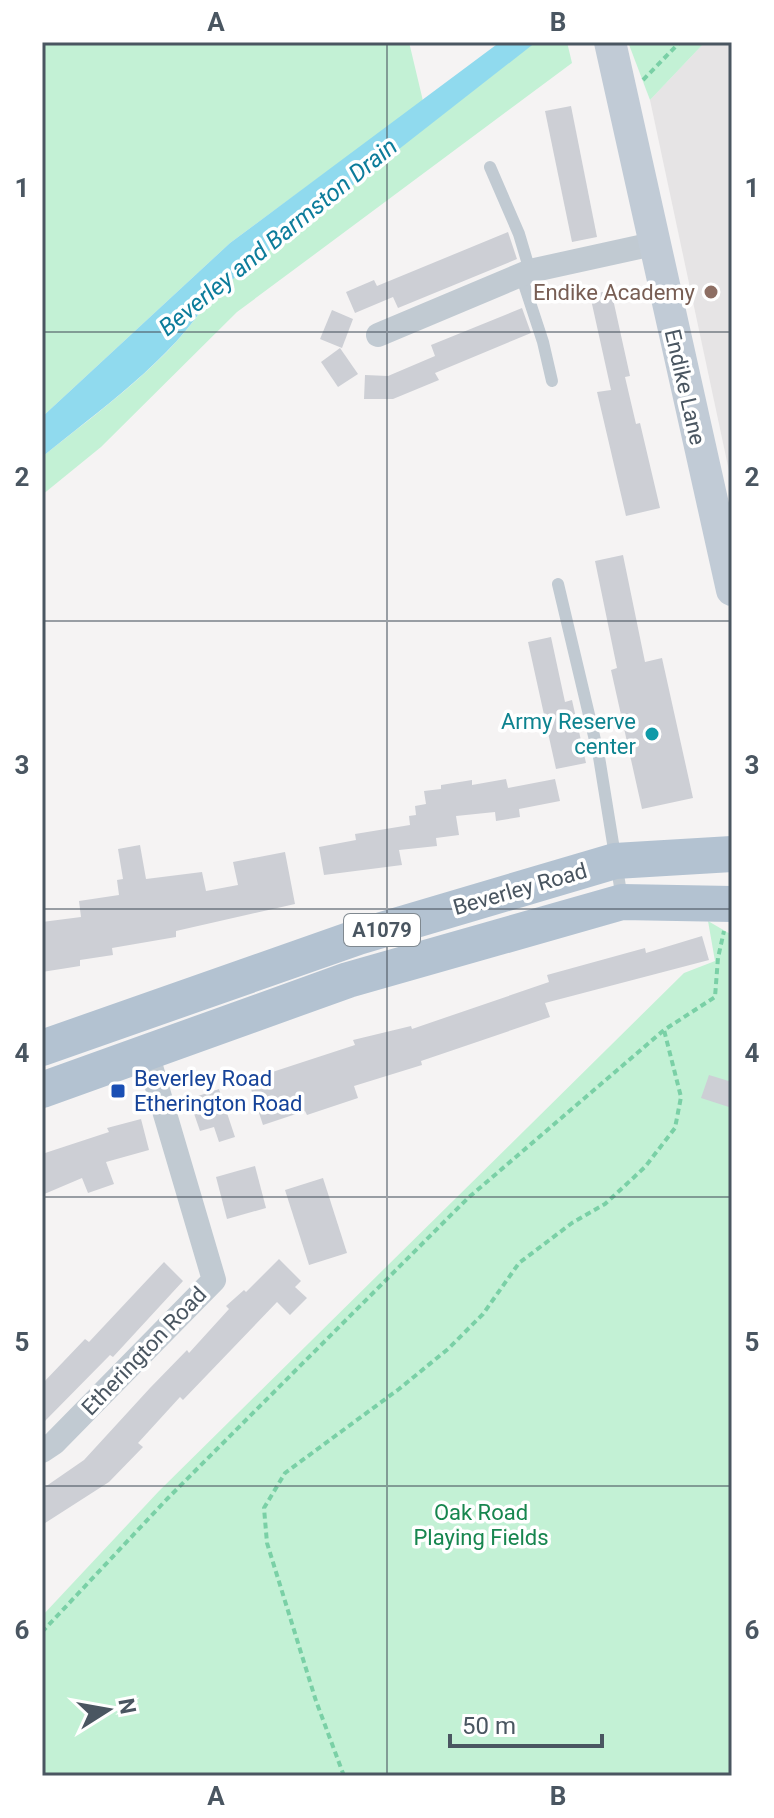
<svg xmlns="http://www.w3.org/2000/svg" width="774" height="1818" font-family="Roboto,sans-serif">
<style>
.education{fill:#e6e4e5}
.green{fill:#c3f1d5}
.water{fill:#90daee}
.building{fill:#cdcfd5}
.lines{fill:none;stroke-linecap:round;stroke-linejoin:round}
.path{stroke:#7ad0a6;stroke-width:4;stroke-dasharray:6 4;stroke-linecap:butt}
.lane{stroke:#c1cad2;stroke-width:12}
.street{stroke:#c1cad2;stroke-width:24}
.secondary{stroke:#c1cbd6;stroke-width:32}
.primary{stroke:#b3c2d1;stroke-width:36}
.grid{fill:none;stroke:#4a5661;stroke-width:2;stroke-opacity:0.55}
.education-dot{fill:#8d6e63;stroke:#fff;stroke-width:3}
.culture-dot{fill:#0f9aa8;stroke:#fff;stroke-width:3}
.transit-dot{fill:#1a4fb4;stroke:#fff;stroke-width:3}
.labels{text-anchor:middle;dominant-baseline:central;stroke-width:7;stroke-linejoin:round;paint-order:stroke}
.shield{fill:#fff;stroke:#808990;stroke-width:2}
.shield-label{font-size:20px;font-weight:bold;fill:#4a5661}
.education-label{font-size:22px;fill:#785e54;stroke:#fff;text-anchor:end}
.street-label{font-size:22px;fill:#4a5661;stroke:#fff}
.culture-label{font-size:22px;fill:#0d838f;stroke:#fff;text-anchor:end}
.transit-label{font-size:22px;fill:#164399;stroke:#fff;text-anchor:start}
.park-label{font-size:22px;fill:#17864f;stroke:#fff}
.water-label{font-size:24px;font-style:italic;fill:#0c7c9b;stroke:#fff}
.neatline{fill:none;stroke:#4a5661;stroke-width:3}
.grid-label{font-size:26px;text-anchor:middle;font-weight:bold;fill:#4a5661}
</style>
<rect width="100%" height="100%" fill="#f5f3f3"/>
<polygon class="education" points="705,42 732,42 732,485 650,100"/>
<g class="green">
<polygon points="42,42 409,42 423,101 230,243 42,417"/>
<path d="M535 42H567L572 63 237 312 101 447 42 495V457C99 411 175 358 212 294Z"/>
<polygon points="628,42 705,42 650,100"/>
<polygon points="708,921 732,935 732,1776 42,1776 42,1616 159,1491 684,973 715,961"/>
</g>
<path class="water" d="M500 42H536L210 297C174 358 97 412 42 457V417L230 243Z"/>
<g class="building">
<polygon points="571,106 597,237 572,242 545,111"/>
<polygon points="508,232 517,259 398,308 393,297 355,313 346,292 374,280 377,286"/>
<polygon points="611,290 630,376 625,377 636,424 640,423 660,508 626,516 597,392 611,390 590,295"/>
<polygon points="522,308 531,333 435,373 439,380 393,399 364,399 365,375 388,376 435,356 431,345"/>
<polygon points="332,310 353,319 342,348 320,339"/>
<polygon points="340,348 358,374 338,387 321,362"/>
<polygon points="623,555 645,662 662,658 693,798 642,809 611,670 617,668 595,561"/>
<polygon points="551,637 565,702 572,700 586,763 556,769 528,642"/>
<polygon points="506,779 508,788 555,779 560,801 519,809 520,817 496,821 495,812 456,816 459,835 436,838 437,846 399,850 402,865 324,875 319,847 356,840 355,834 410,825 409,816 416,815 415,806 426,804 424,791 441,789 441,785 472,780 472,785"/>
<polygon points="140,845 146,879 202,872 206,891 238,885 233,862 285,852 295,904 176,931 176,937 112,948 113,955 80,960 80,966 42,972 42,922 81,917 79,901 119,895 117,880 123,879 118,849"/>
<polygon points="702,936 709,960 545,1003 550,1017 421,1061 422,1065 354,1086 358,1098 307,1115 305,1111 263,1125 248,1080 355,1045 353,1040 411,1026 412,1029 549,982 547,975 645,948 646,953"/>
<polygon points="709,1075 732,1082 732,1108 701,1098"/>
<polygon points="219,1089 235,1137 219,1142 214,1127 200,1131 189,1099"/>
<polygon points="141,1119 149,1150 106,1162 114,1184 88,1193 82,1178 42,1195 42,1154 109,1132 107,1128"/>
<polygon points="255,1166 266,1208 227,1219 216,1177"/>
<polygon points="323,1178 347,1253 309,1265 285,1190"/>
<polygon points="279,1259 301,1281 295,1287 307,1298 290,1315 277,1302 183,1400 180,1397 138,1443 143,1447 109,1482 42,1525 42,1489 84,1460 150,1388 187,1350 189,1353 229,1309 226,1306 244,1290 246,1292"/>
<polygon points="164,1262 183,1281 113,1357 110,1355 42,1424 42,1384 85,1339 89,1342"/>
</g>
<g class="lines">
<g class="path">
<polyline points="643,80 680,42"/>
<polyline points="42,1632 167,1499 468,1198 664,1030 715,997 718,958 724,931"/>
<polyline points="344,1776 316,1701 267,1543 264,1508 285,1473 399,1389 448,1349 483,1314 519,1263 572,1223 605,1204 645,1167 675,1128 681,1097 664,1030"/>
</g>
<g class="lane">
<polyline points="490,167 519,234 530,271"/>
<polyline points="521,275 543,342 552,381"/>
<polyline points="558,584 599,757 622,899"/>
</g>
<g class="street">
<polyline points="378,335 530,271 653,244"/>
<polyline points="42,1451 54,1443 214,1280 147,1053"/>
</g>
<polyline class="secondary" points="610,42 732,590"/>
<g class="primary">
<polyline points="42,1048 358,937 615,861 732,854"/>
<polyline points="42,1090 348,980 622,902 732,904"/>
</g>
</g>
<path class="grid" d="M387 42V1776M42 332H732M42 621H732M42 909H732M42 1197H732M42 1486H732"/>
<circle class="education-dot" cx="711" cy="292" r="8"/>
<circle class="culture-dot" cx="652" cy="734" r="8"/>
<rect class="transit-dot" x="110" y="1083" width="16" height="16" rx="4"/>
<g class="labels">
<rect class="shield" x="344" y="914" width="76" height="32" rx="6"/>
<g class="shield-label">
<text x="382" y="930">A1079</text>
</g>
<g class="education-label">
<text x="695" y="292">Endike Academy</text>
</g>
<g class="street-label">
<text transform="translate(685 387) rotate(77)">Endike Lane</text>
<text transform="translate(520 889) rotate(-16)">Beverley Road</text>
<text transform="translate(144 1351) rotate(-46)">Etherington Road</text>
</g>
<g class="culture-label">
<text x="636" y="721">Army Reserve<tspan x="636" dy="25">center</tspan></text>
</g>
<g class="transit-label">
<text x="134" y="1078">Beverley Road<tspan x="134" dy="25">Etherington Road</tspan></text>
</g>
<g class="park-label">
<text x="481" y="1512">Oak Road<tspan x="481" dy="25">Playing Fields</tspan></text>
</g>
<g class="water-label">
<text transform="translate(278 237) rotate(-39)">Beverley and Barmston Drain</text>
</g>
</g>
<rect width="774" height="1818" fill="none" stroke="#ffffff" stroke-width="88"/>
<g transform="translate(108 1710) rotate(79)" stroke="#ffffff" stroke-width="6" paint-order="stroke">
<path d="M0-6L14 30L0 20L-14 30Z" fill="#4a5661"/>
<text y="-12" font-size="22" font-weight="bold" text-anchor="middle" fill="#4a5661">N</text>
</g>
<path d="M450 1734v12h152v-12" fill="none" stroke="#4a5661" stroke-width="4"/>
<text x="462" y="1734" font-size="24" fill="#4a5661" stroke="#ffffff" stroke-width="6" paint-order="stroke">50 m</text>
<rect x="44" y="44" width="686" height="1730" class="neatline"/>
<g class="grid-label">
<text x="216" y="31">A</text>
<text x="558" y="31">B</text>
<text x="22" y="197">1</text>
<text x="752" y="197">1</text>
<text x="22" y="486">2</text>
<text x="752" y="486">2</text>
<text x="22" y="774">3</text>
<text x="752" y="774">3</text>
<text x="22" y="1062">4</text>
<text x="752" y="1062">4</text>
<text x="22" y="1351">5</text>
<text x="752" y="1351">5</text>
<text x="22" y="1639">6</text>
<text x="752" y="1639">6</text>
<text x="216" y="1805">A</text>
<text x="558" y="1805">B</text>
</g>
</svg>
